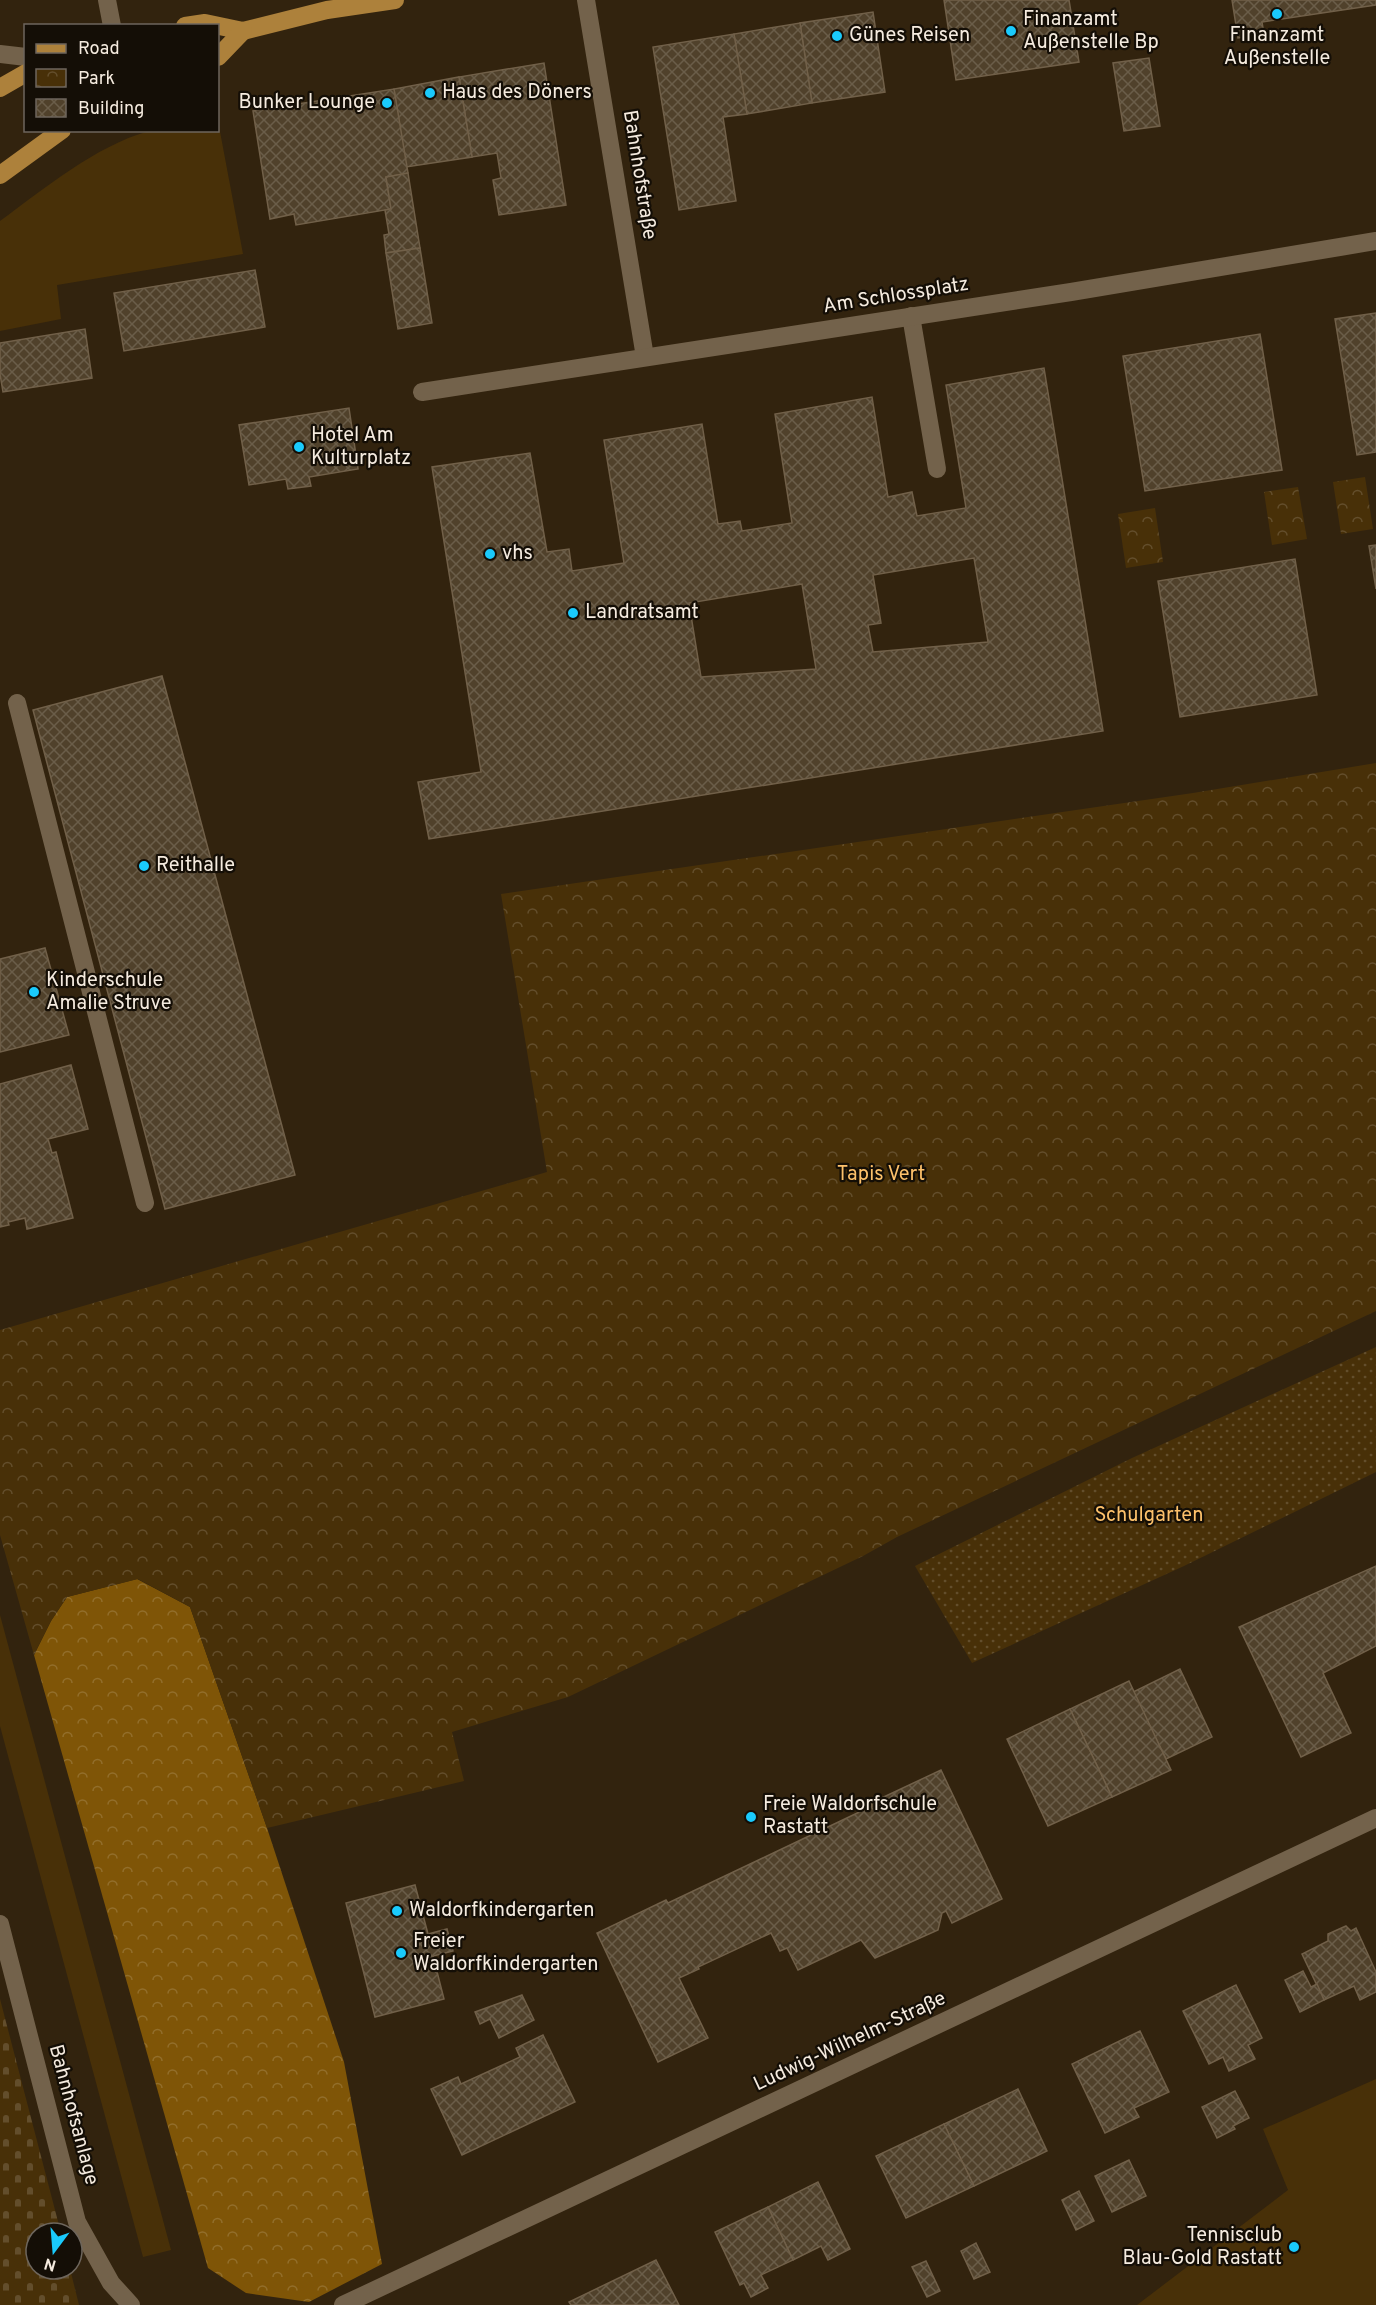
<svg xmlns="http://www.w3.org/2000/svg" width="1376" height="2305" font-family="Overpass,sans-serif">
<style>
.grass{fill:#483008}
.forest{fill:url(#forest-crowns)}
.cemetery{fill:url(#cemetery-stones)}
.park{fill:url(#park-crowns)}
.garden{fill:url(#garden-dots)}
.building{fill:url(#building-cross-hatch);stroke:#716049;stroke-width:1.5;fill-rule:evenodd}
.lines{fill:none;stroke-linecap:round;stroke-linejoin:round}
.minor{stroke:#73624b;stroke-width:18}
.major{stroke:#ad813b;stroke-width:18}
.poi-dot{fill:#1acafc;stroke:#140e06;stroke-width:2}
.labels{text-anchor:middle;dominant-baseline:central;stroke-width:4.5;stroke-linejoin:round;paint-order:stroke}
.poi-label{font-size:20px;fill:#f5ebdf;stroke:#140e06;text-anchor:start}
.street-label{font-size:20px;fill:#f5ebdf;stroke:#140e06}
.park-label{font-size:20px;fill:#fdc16b;stroke:#140e06}
</style>
<defs>
<pattern id="forest-crowns" width="20" height="18" patternUnits="userSpaceOnUse" patternTransform="scale(1.5)"><rect width="20" height="18" fill="#7f5507"/><path d="M2 6a3 3 0 1 1 6 0M12 15a3 3 0 1 1 6 0" fill="none" stroke="#926e2b"/></pattern>
<pattern id="cemetery-stones" width="16" height="16" patternUnits="userSpaceOnUse" patternTransform="scale(1.5)"><rect width="16" height="16" fill="#483008"/><path d="M2 7V4a2 2 0 0 1 4 0v3zM10 15v-3a2 2 0 0 1 4 0v3z" fill="#634e2c"/></pattern>
<pattern id="park-crowns" width="20" height="18" patternUnits="userSpaceOnUse" patternTransform="scale(1.5)"><rect width="20" height="18" fill="#483008"/><path d="M2 6a3 3 0 1 1 6 0M12 15a3 3 0 1 1 6 0" fill="none" stroke="#634e2c"/></pattern>
<pattern id="garden-dots" width="8" height="8" patternUnits="userSpaceOnUse" patternTransform="scale(1.5)"><rect width="8" height="8" fill="#483008"/><path d="M2 2h.1M6 6h.1" fill="none" stroke="#634e2c" stroke-width="1.8" stroke-linecap="round"/></pattern>
<pattern id="building-cross-hatch" width="8" height="8" patternUnits="userSpaceOnUse" patternTransform="scale(1.5)"><rect width="8" height="8" fill="#50412b"/><path d="M0 0l8 8M0 8l8-8" fill="none" stroke="#6a5d49"/></pattern>
</defs>
<rect width="100%" height="100%" fill="#32230e"/>
<g class="grass">
<path d="M218 121 243 254 57 285 61 319 0 331V221C44 189 95 146 149 131 165 127 200 130 218 130Z"/>
<polygon points="0,1615 171,2250 143,2257 0,1726"/>
<polygon points="1376,2079 1376,2305 1137,2305 1288,2190 1263,2129"/>
</g>
<polygon class="forest" points="137,1579 190,1607 267,1828 344,2062 382,2264 309,2302 246,2293 208,2268 34,1655 51,1621 67,1597"/>
<polygon class="cemetery" points="0,1999 61,2233 36,2233 36,2269 70,2269 79,2305 0,2305"/>
<g class="park">
<polygon points="1365,477 1373,529 1341,534 1333,482"/>
<polygon points="1298,487 1307,539 1272,545 1264,492"/>
<polygon points="1155,508 1163,562 1126,568 1118,514"/>
<polygon points="1376,763 1376,1311 897,1537 863,1556 568,1697 452,1732 464,1781 267,1828 190,1607 138,1579 67,1597 51,1621 34,1655 0,1535 0,1330 547,1172 501,894 1193,793"/>
</g>
<polygon class="garden" points="1376,1347 1376,1472 1184,1566 972,1663 915,1566 1132,1458"/>
<g class="building">
<polygon points="944,0 1069,0 1079,62 956,80"/>
<polygon points="1232,0 1376,0 1376,5 1262,22 1264,34 1238,38"/>
<polygon points="873,12 885,92 812,103 800,23"/>
<polygon points="800,23 812,103 747,114 734,34"/>
<polygon points="734,34 747,114 723,117 736,201 679,210 653,47"/>
<polygon points="1149,58 1160,126 1124,131 1113,63"/>
<polygon points="544,63 566,205 499,215 493,180 501,178 497,153 472,157 459,77"/>
<polygon points="459,77 472,157 406,167 394,89"/>
<polygon points="394,89 408,173 386,177 391,209 296,225 294,214 270,219 253,111"/>
<polygon points="408,173 420,248 386,253 384,235 389,234 385,210 391,209 386,177"/>
<polygon points="420,248 432,323 398,329 386,253"/>
<polygon points="255,270 265,327 124,351 114,293"/>
<polygon points="1376,313 1376,452 1357,455 1335,319"/>
<polygon points="85,329 92,378 3,392 0,374 0,343"/>
<polygon points="1260,334 1282,470 1145,491 1123,356"/>
<path d="M1044 368 1103 731 429 839 418 782 481 772 432 467 530 453 547 552 569 549 572 571 624 563 604 440 702 424 718 524 740 521 742 531 792 523 775 414 872 397 888 497 912 492 917 516 966 508 946 385ZM974 558 988 642 873 652 868 625 881 623 873 575ZM802 584 816 669 701 677 689 603Z"/>
<polygon points="349,408 358,469 309,477 311,486 288,489 286,479 249,485 239,425"/>
<polygon points="1376,545 1376,589 1369,546"/>
<polygon points="1295,559 1317,695 1180,717 1158,581"/>
<polygon points="162,676 295,1175 165,1209 33,710"/>
<polygon points="45,948 69,1035 0,1052 0,959"/>
<polygon points="71,1065 88,1129 48,1139 52,1153 56,1152 73,1218 27,1229 25,1218 8,1222 9,1225 0,1227 0,1084"/>
<polygon points="1376,1566 1376,1646 1323,1673 1351,1733 1301,1757 1239,1627"/>
<polygon points="1180,1669 1212,1737 1166,1759 1133,1692"/>
<polygon points="1129,1681 1171,1770 1112,1797 1070,1709"/>
<polygon points="1070,1709 1112,1797 1048,1826 1007,1739"/>
<polygon points="941,1770 1002,1899 952,1923 946,1911 942,1913 938,1930 875,1958 861,1940 798,1970 787,1948 780,1951 771,1933 698,1967 699,1969 679,1978 708,2038 658,2062 597,1933 666,1900 668,1903 872,1806 871,1803"/>
<polygon points="415,1885 428,1934 447,1929 453,1951 433,1956 444,1999 375,2017 346,1903"/>
<polygon points="1346,1926 1351,1931 1356,1928 1376,1972 1376,1992 1360,2000 1354,1986 1324,2000 1302,1954 1328,1941 1328,1934"/>
<polygon points="1303,1971 1311,1987 1317,1984 1324,2000 1300,2012 1285,1980"/>
<polygon points="1236,1985 1262,2038 1248,2045 1255,2059 1229,2071 1223,2057 1209,2064 1183,2011"/>
<polygon points="522,1995 534,2020 499,2038 490,2019 480,2024 475,2012"/>
<polygon points="1140,2031 1169,2092 1134,2108 1139,2117 1105,2133 1072,2064"/>
<polygon points="543,2035 575,2102 462,2155 431,2089 458,2077 461,2084 520,2057 516,2048"/>
<polygon points="1018,2089 1047,2151 974,2186 944,2124"/>
<polygon points="1235,2091 1249,2118 1233,2126 1235,2129 1217,2138 1202,2107"/>
<polygon points="944,2124 974,2186 906,2218 876,2156"/>
<polygon points="1129,2160 1146,2196 1112,2212 1095,2176"/>
<polygon points="818,2182 850,2249 828,2260 821,2246 793,2260 768,2207"/>
<polygon points="1079,2191 1094,2221 1076,2230 1062,2200"/>
<polygon points="768,2207 793,2260 761,2275 768,2288 751,2297 744,2283 740,2285 715,2232"/>
<polygon points="976,2243 990,2272 974,2279 961,2251"/>
<polygon points="656,2260 679,2305 571,2305 569,2302"/>
<polygon points="926,2261 940,2291 927,2297 912,2267"/>
</g>
<g class="lines">
<g class="minor">
<polyline points="107,0 112,26"/>
<polyline points="586,0 645,357"/>
<polyline points="0,54 26,57"/>
<polyline points="911,316 937,469"/>
<polyline points="422,392 1071,292 1376,241"/>
<polyline points="17,703 145,1203"/>
<polyline points="0,1924 77,2222 111,2283 131,2305"/>
<polyline points="343,2305 1376,1818"/>
</g>
<g class="major">
<polyline points="185,26 205,23 243,31 327,10 395,0"/>
<polyline points="218,57 243,31"/>
<polyline points="0,88 26,73"/>
<polyline points="0,175 62,130"/>
</g>
</g>
<g class="poi-dot">
<circle cx="1277" cy="14" r="6"/>
<circle cx="1011" cy="31" r="6"/>
<circle cx="837" cy="36" r="6"/>
<circle cx="430" cy="93" r="6"/>
<circle cx="387" cy="103" r="6"/>
<circle cx="299" cy="447" r="6"/>
<circle cx="490" cy="554" r="6"/>
<circle cx="573" cy="613" r="6"/>
<circle cx="144" cy="866" r="6"/>
<circle cx="34" cy="992" r="6"/>
<circle cx="751" cy="1817" r="6"/>
<circle cx="397" cy="1911" r="6"/>
<circle cx="401" cy="1953" r="6"/>
<circle cx="1294" cy="2247" r="6"/>
</g>
<g class="labels">
<g class="poi-label">
<text x="1023" y="20">Finanzamt<tspan x="1023" dy="23">Außenstelle Bp</tspan></text>
<text x="849" y="36">Günes Reisen</text>
<text x="1277" y="36" text-anchor="middle">Finanzamt<tspan x="1277" dy="23">Außenstelle</tspan></text>
<text x="442" y="93">Haus des Döners</text>
<text x="375" y="103" text-anchor="end">Bunker Lounge</text>
<text x="311" y="436">Hotel Am<tspan x="311" dy="23">Kulturplatz</tspan></text>
<text x="502" y="554">vhs</text>
<text x="585" y="613">Landratsamt</text>
<text x="156" y="866">Reithalle</text>
<text x="46" y="981">Kinderschule<tspan x="46" dy="23">Amalie Struve</tspan></text>
<text x="763" y="1805">Freie Waldorfschule<tspan x="763" dy="23">Rastatt</tspan></text>
<text x="409" y="1911">Waldorfkindergarten</text>
<text x="413" y="1942">Freier<tspan x="413" dy="23">Waldorfkindergarten</tspan></text>
<text x="1282" y="2236" text-anchor="end">Tennisclub<tspan x="1282" dy="23">Blau-Gold Rastatt</tspan></text>
</g>
<g class="street-label">
<text transform="translate(639 175) rotate(81)">Bahnhofstraße</text>
<text transform="translate(896 296) rotate(-9)">Am Schlossplatz</text>
<text transform="translate(850 2042) rotate(-25)">Ludwig-Wilhelm-Straße</text>
<text transform="translate(73 2115) rotate(75)">Bahnhofsanlage</text>
</g>
<g class="park-label">
<text x="881" y="1175">Tapis Vert</text>
<text x="1149" y="1516">Schulgarten</text>
</g>
</g>
<rect x="24" y="24" width="195" height="108" fill="#140e06" stroke="#6e665d" stroke-width="1.5"/>
<rect x="36" y="44" width="30" height="9" fill="#ad813b" stroke="#6e665d" stroke-width="1.5"/>
<text x="78" y="54" font-size="18" fill="#f5ebdf">Road</text>
<rect x="36" y="69" width="30" height="18" fill="url(#park-crowns)" stroke="#6e665d" stroke-width="1.5"/>
<text x="78" y="84" font-size="18" fill="#f5ebdf">Park</text>
<rect x="36" y="99" width="30" height="18" fill="url(#building-cross-hatch)" stroke="#6e665d" stroke-width="1.5"/>
<text x="78" y="114" font-size="18" fill="#f5ebdf">Building</text>
<g transform="translate(54 2251) rotate(196)"><circle r="28" fill="#140e06" stroke="#6e665d" stroke-width="1.5"/>
<path d="M0-4.5L10 22L0 15L-10 22Z" fill="#1acafc"/>
<text y="-9" font-size="16" font-weight="bold" text-anchor="middle" fill="#f5ebdf">N</text>
</g>
</svg>
